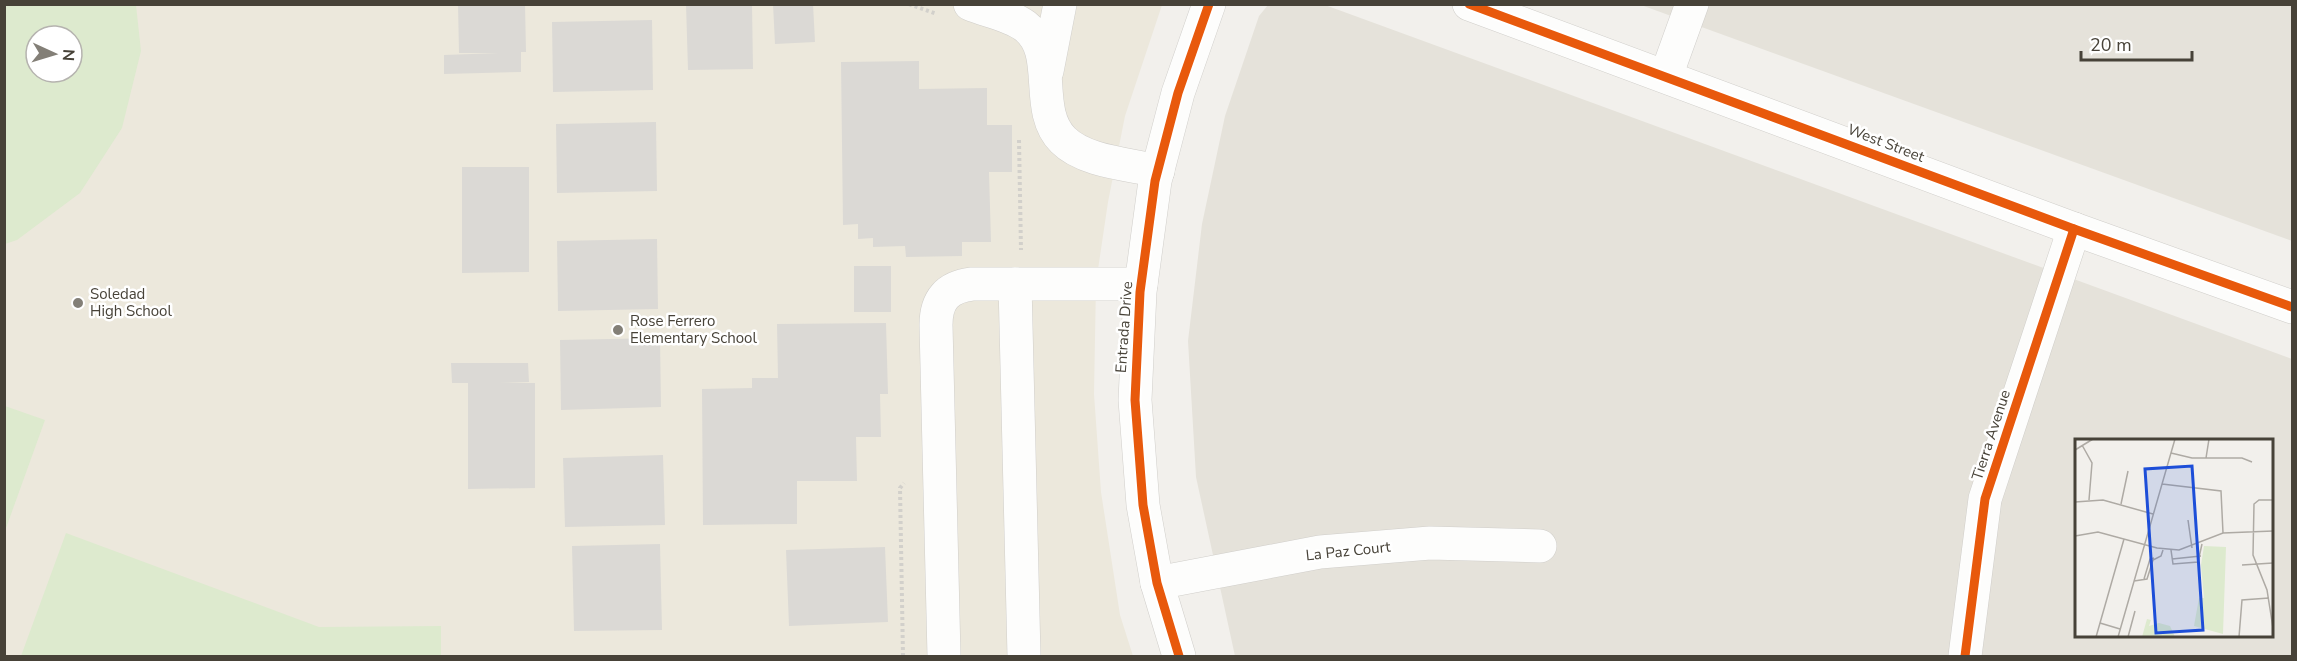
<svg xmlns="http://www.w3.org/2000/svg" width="2297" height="661" font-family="'Nunito Sans',sans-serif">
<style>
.residential{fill:#e5e2da;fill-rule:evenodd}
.education{fill:#ece8dc;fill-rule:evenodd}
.green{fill:#ddeace;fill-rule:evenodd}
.building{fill:#dbd9d5}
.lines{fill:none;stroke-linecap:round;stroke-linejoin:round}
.minor-casing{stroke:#d0ceca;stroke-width:34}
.path{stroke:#d2d0cb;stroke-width:4;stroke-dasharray:3 3;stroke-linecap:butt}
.minor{stroke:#fdfdfc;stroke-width:33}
.cycleway-casing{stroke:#fff;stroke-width:13}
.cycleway{stroke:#e8590c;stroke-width:9}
.poi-dot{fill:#837f77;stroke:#fff;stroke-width:2}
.labels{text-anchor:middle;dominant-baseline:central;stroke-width:5;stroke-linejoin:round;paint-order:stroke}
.street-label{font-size:15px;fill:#474238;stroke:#fff}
.poi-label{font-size:15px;fill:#474238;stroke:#fff;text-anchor:start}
.inset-road{fill:none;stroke:#aeaaa4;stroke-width:1.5}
.view{fill:#1d4ed8;fill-opacity:0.15;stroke:#1d4ed8;stroke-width:3}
.inset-edge{fill:none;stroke:#474238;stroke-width:3}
</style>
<rect width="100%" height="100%" fill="#f2f0ec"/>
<g class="residential">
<path d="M1268 5H1325L2292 359V656H1235L1196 477 1188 341 1202 224 1225 116 1259 16ZM2076 440H2272V636H2076Z"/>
<polygon points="1641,5 2292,5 2292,241"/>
</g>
<path class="education" d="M4 5H1162L1125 116 1108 202 1096 283 1094 394 1101 492 1120 615 1133 656H5ZM36 36H72V72H36Z"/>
<g class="green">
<path d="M4 5H136L141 51 122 128 80 193 17 240 5 244ZM36 36H72V72H36Z"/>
<polygon points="5,406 45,420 5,531 4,406"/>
<polygon points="66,533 319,627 441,626 441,656 21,656"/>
</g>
<g class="building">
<polygon points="458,4 525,4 526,52 521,52 521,72 444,74 444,55 499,53 459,53"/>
<polygon points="686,4 752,4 753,69 688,70"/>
<polygon points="773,4 813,4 815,42 775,44"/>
<polygon points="652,20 653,90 553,92 552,22"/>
<polygon points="919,61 919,89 987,88 987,125 1012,125 1012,172 989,172 991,242 962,242 962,256 906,257 905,246 873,247 873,238 858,239 858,224 843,225 841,62"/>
<polygon points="656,122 657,191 557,193 556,124"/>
<polygon points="462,167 529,167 529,272 462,273"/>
<polygon points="657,239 658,309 558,311 557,241"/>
<rect x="854" y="266" width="37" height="46"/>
<polygon points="886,323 888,394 880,394 881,437 856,437 857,481 797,481 797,524 703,525 702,389 752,388 752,378 778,378 777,324"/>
<polygon points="660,338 661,407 561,410 560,340"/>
<polygon points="451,363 528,363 529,382 500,383 535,383 535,488 468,489 468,383 452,383"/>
<polygon points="663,455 665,525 565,527 563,458"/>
<polygon points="660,544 662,630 574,631 572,546"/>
<polygon points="885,547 888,622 789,626 786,550"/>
</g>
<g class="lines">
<g class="minor-casing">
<g id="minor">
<path d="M970 4C987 11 1010 15 1025 26 1060 52 1032 109 1063 140 1085 162 1129 164 1158 171"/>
<polyline points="1469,4 2074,229 2292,307"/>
<polyline points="1047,71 1060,4"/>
<polyline points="1666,76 1692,4"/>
<polyline points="1015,284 1024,656"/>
<polyline points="1157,583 1320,552 1430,543 1540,546"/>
<path d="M944 656 936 325C936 300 947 287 972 284H1141"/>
<polyline points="1179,656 1157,583 1143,505 1135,400 1140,292 1155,181 1178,93 1209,4"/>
<polyline points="1965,656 1985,499 2074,229"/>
</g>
</g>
<g class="path">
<polyline points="909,4 937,14"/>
<polyline points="1019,140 1021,250"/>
<polyline points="903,656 900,488 904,483"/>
</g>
<use href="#minor" class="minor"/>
<g class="cycleway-casing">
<g id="cycleway">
<polyline points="1469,4 2074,229 2292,307"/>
<polyline points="1179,656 1157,583 1143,505 1135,400 1140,292 1155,181 1178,93 1209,4"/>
<polyline points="1965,656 1985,499 2074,229"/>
</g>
</g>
<use href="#cycleway" class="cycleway"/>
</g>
<g class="poi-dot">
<circle cx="78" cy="303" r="6"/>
<circle cx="618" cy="330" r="6"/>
</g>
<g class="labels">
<g class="street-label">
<text transform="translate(1886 143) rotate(21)">West Street</text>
<text transform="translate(1124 327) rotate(-86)">Entrada Drive</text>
<text transform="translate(1991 435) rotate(-72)">Tierra Avenue</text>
<text transform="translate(1348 551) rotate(-6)">La Paz Court</text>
</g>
<g class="poi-label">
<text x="90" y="294">Soledad<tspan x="90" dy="17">High School</tspan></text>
<text x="630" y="321">Rose Ferrero<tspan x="630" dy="17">Elementary School</tspan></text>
</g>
</g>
<g transform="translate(2075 439)">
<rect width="198" height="198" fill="#f2f0ec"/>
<path d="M129 107 151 108 148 195 119 187 124 159H129L126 126ZM72 180 76 181 74 187 84 184 95 187 100 198H67Z" fill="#ddeace"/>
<path class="inset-road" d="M7 6 17 24 14 61M0 11 18 0M96 14 117 19H167L177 23M131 19 134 0M87 45 146 52 148 94M198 61H184L179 65 178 116 192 151 198 189M0 63 28 61 78 75M46 65 53 32M113 81 117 109M0 97 23 93 82 109 104 111 148 94 198 92M96 111 98 125 123 123 127 105M97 120 126 117M167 126 198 124M69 140 75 120 79 119M59 142 72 140 78 121 86 117 88 111M25 184 45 190M21 198 49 100M43 198 100 0M53 198 60 172M164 198 167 161 194 159"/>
<path class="view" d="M117 27 128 191 81 194 70 30Z"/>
<rect width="198" height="198" class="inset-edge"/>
</g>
<rect width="2297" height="661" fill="none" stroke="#474238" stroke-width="12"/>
<g transform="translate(54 54) rotate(94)"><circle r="28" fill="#ffffff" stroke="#b5b3af" stroke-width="1.5"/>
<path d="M0-4.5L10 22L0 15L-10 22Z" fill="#837f77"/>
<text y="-9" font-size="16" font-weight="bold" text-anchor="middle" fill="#474238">N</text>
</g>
<path d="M2081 51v9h111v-9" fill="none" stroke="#474238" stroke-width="3"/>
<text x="2090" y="51" font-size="18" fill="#474238" stroke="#ffffff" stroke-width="4.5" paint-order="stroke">20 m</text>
</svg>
